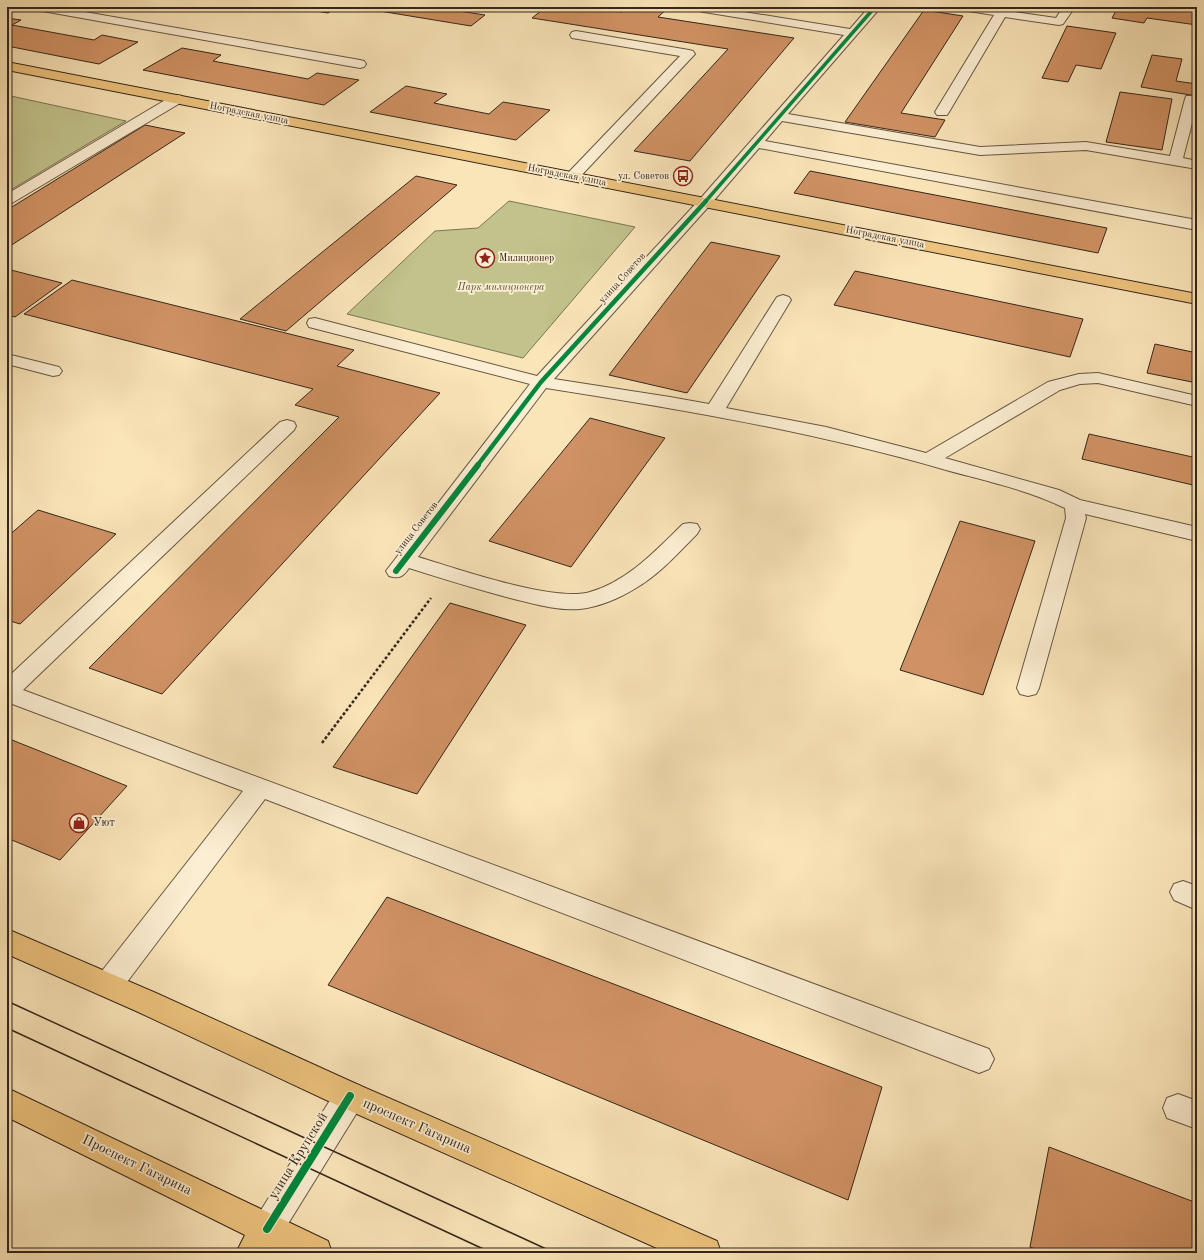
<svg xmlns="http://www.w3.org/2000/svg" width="1204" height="1260" font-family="'Old Standard TT',serif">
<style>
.green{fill:#c2c38c;stroke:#7c7454}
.building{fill:#d09264;stroke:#35261b}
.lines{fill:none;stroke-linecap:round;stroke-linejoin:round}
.minor-casing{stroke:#665642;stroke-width:2}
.major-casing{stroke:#35261b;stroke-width:2}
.path{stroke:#35261b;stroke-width:2.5;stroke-dasharray:3 2;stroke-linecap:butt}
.minor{fill:#fceed2;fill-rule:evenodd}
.major{fill:#edc27c;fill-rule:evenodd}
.tram{stroke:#35261b;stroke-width:1.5}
.cycleway-far3-casing{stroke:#fceed2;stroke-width:5}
.cycleway-far2-casing{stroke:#fceed2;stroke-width:6}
.cycleway-far1-casing{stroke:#fceed2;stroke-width:8}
.cycleway-casing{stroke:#fceed2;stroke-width:10}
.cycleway-far3{stroke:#00873e;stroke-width:3.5}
.cycleway-far2{stroke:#00873e;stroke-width:4.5}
.cycleway-far1{stroke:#00873e;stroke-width:6}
.cycleway{stroke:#00873e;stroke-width:8}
.labels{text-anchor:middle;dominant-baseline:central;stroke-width:3.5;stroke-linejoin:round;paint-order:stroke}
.far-street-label{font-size:10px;fill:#35261b;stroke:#fceed2}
.far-poi-label{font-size:10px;fill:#35261b;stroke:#fceed2;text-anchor:end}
.far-park-label{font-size:10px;font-style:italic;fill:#584d37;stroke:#fceed2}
.poi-label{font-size:12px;fill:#35261b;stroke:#fceed2;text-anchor:start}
.near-street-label{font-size:14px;fill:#35261b;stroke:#fceed2}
</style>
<rect width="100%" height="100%" fill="#fae5b9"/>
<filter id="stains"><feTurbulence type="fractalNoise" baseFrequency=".005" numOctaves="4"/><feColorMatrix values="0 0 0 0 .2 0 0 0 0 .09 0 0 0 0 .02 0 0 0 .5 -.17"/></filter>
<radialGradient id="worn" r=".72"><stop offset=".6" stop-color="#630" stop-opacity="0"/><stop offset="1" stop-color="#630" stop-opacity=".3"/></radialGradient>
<g class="green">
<polygon points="11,96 126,121 7,192 7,99"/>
<polygon points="509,201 635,227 523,358 347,314 435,231 478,228"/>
</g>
<g class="building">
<polygon points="294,7 337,7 328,13"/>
<polygon points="355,7 433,7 485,15 471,26"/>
<polygon points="546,7 589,7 622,12 628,7 669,7 658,17 794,38 690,161 634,151 728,49 532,18"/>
<polygon points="1118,7 1197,7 1197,25 1147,18 1144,23 1112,18"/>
<polygon points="924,10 963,16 901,113 945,120 935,137 845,122"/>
<polygon points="7,18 21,20 12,25 94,40 102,35 138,42 99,64 7,46"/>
<polygon points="1067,26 1116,33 1101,69 1076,65 1068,82 1042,78"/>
<polygon points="182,48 221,55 213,61 308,79 317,73 359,80 324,105 143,70"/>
<polygon points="1152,55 1182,59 1176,81 1197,84 1197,96 1141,87"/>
<polygon points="406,86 447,94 434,103 489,114 503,102 550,110 516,140 370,112"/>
<polygon points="1120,92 1172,99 1162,150 1106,142"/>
<polygon points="145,125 185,133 7,248 7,210"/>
<polygon points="810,171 1107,228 1098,253 794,193"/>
<polygon points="416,176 457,185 286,331 240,319"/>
<polygon points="711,242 780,256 687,393 609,375"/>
<polygon points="7,269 62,283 15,317 7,315"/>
<polygon points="855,271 1083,319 1070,357 834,305"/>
<polygon points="72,280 354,350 337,366 440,393 162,694 89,668 339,417 295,405 313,389 24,314"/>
<polygon points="1155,344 1197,353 1197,383 1147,373"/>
<polygon points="590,418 665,438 571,567 489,541"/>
<polygon points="1089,434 1197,458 1197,486 1082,459"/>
<polygon points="38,510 116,534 20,624 7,620 7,537"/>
<polygon points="960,521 1035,541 983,695 900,670"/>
<polygon points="450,603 526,625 417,794 333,767"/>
<polygon points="7,738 127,786 60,860 7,838"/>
<polygon points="387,897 882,1087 848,1200 328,985"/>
<polygon points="1049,1147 1197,1203 1197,1253 1045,1253 1030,1247"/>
</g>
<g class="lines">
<g class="minor-casing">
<g id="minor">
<polygon points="31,7 56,7 360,60 364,61 366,64 364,67 360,68 37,10 33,9"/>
<path d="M699 7H713L850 29 869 7H881L788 114 980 147 1086 142 1170 156 1185 99 1186 96H1197V104L1183 158 1197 161V169L1086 150 980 155 782 121 765 141 1197 220V230L759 148 710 205 554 379 670 397 709 404 775 300 777 297 783 295 789 297 791 300 726 408 826 427 926 453 1048 382 1079 374 1098 373 1197 396V406L1098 383 1080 384 1060 390 945 458 1059 490 1080 500 1197 527V541L1085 514 1086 518 1039 688 1036 694 1028 696 1020 694 1017 688 1066 518 1065 508C1028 490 986 481 946 470 815 432 680 409 546 388L418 557C456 568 554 603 590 592 628 581 655 551 683 524L690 523 697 524 700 529 697 534C678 553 660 574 636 588 620 598 599 607 580 609 558 611 535 604 514 599 479 590 444 579 409 568 403 577 399 579 389 576L386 571 530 384 309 327 307 323 309 319 315 318 537 376 700 199 844 35 704 12 700 11 698 9Z"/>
<polygon points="956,7 984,7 998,9 999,7 1011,7 1008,11 1056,18 1063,7 1075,7 1063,24 1059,25 1005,17 949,112 947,115 937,115 935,112 994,15 962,10 958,9"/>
<polygon points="576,31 689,50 693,51 695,54 578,179 573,180 568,179 566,176 568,173 680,56 572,38 570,35 572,32"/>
<polygon points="177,95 182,96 183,99 182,102 12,203 7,204 7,194 172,96"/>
<polygon points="7,354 59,367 62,371 59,375 53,376 7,364"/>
<polygon points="287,420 294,422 296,426 294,430 23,690 989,1049 994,1059 989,1069 979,1073 265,799 118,994 108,997 98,994 94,985 98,976 243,791 7,702 7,678 280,422"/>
<polygon points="1183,881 1197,886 1197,910 1174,900 1170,892 1174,884"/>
<polygon points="350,1082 361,1086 365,1096 361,1106 278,1240 267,1245 256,1240 251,1229 256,1218 339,1086"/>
<polygon points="1178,1094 1197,1101 1197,1129 1167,1118 1163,1108 1167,1098"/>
</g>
</g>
<g class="major-casing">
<g id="major">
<polygon points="7,62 1197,294 1197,304 7,70"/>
<polygon points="7,929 156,993 361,1086 717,1241 721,1253 668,1253 339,1106 136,1011 7,954"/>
<polygon points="7,1088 328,1241 332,1253 281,1253 273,1249 271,1253 236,1253 245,1235 7,1117"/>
</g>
</g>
<polyline class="path" points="322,743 431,598"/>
<use href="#minor" class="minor"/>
<use href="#major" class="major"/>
<g class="tram">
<polyline points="7,1001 555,1253"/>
<polyline points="7,1028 492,1253"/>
</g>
<g class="cycleway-far3-casing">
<polyline id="cycleway-far3" points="705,202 875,7"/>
</g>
<g class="cycleway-far2-casing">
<polyline id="cycleway-far2" points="477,466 541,382 706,201"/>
</g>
<g class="cycleway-far1-casing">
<polyline id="cycleway-far1" points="396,571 478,465"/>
</g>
<g class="cycleway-casing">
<polyline id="cycleway" points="267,1229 350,1096"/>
</g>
<use href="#cycleway-far3" class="cycleway-far3"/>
<use href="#cycleway-far2" class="cycleway-far2"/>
<use href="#cycleway-far1" class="cycleway-far1"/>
<use href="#cycleway" class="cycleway"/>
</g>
<defs>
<g id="bus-ring" transform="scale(1)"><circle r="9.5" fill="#fceed2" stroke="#8f2418" stroke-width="1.5"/><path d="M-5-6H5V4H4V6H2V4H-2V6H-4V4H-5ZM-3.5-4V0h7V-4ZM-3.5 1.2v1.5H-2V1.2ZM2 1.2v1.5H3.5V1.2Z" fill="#8f2418"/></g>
<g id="sight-ring" transform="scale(1)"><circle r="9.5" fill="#fceed2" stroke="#8f2418" stroke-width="1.5"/><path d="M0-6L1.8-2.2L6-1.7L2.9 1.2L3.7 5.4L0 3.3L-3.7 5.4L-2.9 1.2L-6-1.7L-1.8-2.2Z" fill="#8f2418"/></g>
<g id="shop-ring" transform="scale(1)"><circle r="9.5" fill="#fceed2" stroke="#8f2418" stroke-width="1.5"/><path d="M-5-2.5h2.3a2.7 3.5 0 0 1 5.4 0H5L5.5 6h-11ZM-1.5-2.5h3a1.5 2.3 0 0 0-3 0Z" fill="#8f2418"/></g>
</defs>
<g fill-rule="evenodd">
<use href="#bus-ring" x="683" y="176"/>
<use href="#sight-ring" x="485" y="258"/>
<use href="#shop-ring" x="79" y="823"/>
</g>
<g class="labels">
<g class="far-street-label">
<text transform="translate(249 113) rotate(11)">Ноградская улица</text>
<text transform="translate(567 175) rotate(11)">Ноградская улица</text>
<text transform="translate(885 237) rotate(11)">Ноградская улица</text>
<text transform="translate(622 278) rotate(-48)">улица Советов</text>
<text transform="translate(416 528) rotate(-52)">улица Советов</text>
</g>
<g class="far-poi-label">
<text x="669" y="176">ул. Советов</text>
<text x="499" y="258" text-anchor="start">Милиционер</text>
</g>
<g class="far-park-label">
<text x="501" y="287">Парк милиционера</text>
</g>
<g class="poi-label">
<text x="93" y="823">Уют</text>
</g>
<g class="near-street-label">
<text transform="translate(417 1126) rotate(24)">проспект Гагарина</text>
<text transform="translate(298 1156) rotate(-58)">улица Крупской</text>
<text transform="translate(137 1165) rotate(26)">Проспект Гагарина</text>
</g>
</g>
<rect width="1204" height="1260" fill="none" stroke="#fae5b9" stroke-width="24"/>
<rect x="8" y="8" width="1188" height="1244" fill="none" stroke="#35261b" stroke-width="2"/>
<rect x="12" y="12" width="1180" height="1236" fill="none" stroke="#35261b"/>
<rect width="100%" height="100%" filter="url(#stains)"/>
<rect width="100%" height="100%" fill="url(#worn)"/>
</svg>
